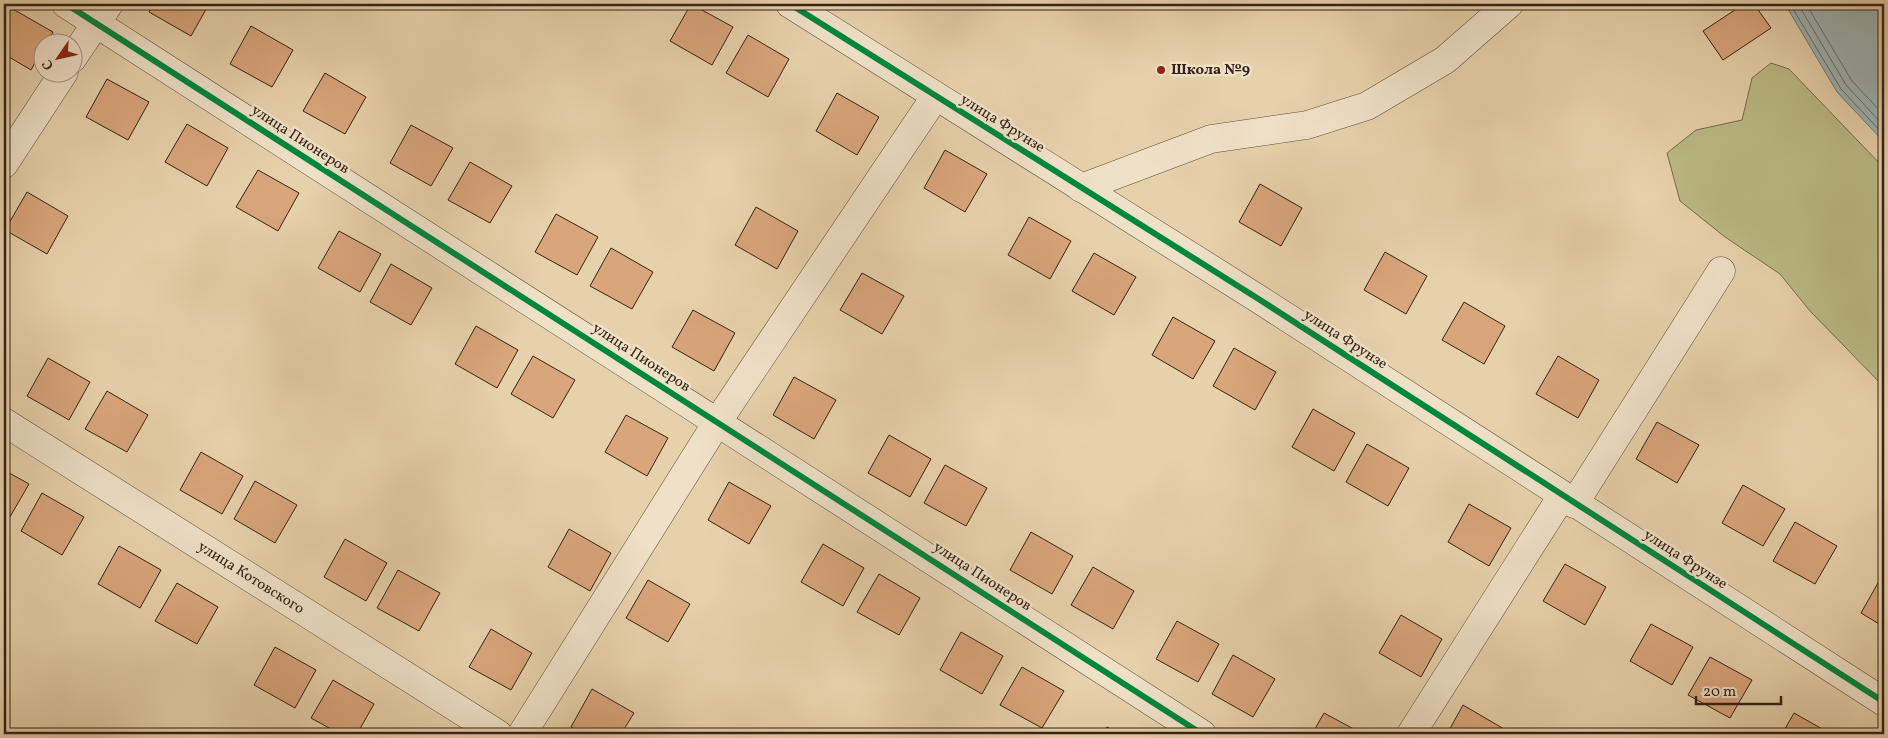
<svg xmlns="http://www.w3.org/2000/svg" width="1888" height="738" font-family="Vollkorn,serif">
<style>
.green{fill:#bbba85;stroke:#786e4e}
.water{fill:#9db4b6;stroke:#737a76}
.lines{fill:none;stroke-linecap:round;stroke-linejoin:round}
.shore{stroke:#696c66;stroke-width:1}
.building{fill:#d9a57b;stroke:#352316}
.minor-casing{stroke:#624e3b;stroke-width:29}
.minor{stroke:#efe1c8;stroke-width:28}
.cycleway-casing{stroke:#efe1c8;stroke-width:9}
.cycleway{stroke:#00873e;stroke-width:6}
.poi-dot{fill:#8f2418;stroke:#efe1c8;stroke-width:2}
.labels{text-anchor:middle;dominant-baseline:central;stroke-width:5;stroke-linejoin:round;paint-order:stroke}
.poi-label{font-size:15px;font-weight:bold;fill:#352316;stroke:#efe1c8;text-anchor:start}
.street-label{font-size:15px;fill:#352316;stroke:#efe1c8}
</style>
<rect width="100%" height="100%" fill="#e7d1ab"/>
<filter id="stains"><feTurbulence type="fractalNoise" baseFrequency=".004" numOctaves="4"/><feColorMatrix values="0 0 0 0 .2 0 0 0 0 .09 0 0 0 0 .02 0 0 0 .5 -.17"/></filter>
<radialGradient id="worn" r=".72"><stop offset=".6" stop-color="#630" stop-opacity="0"/><stop offset="1" stop-color="#630" stop-opacity=".3"/></radialGradient>
<polygon class="green" points="1771,63 1789,69 1884,168 1884,387 1810,311 1780,274 1725,237 1680,201 1667,153 1696,130 1742,120 1752,78"/>
<polygon class="water" points="1785,4 1884,4 1884,142 1837,92"/>
<g class="lines">
<g class="shore">
<polyline points="1790,4 1841,89 1884,135"/>
<polyline points="1798,4 1846,85 1884,126"/>
<polyline points="1806,4 1852,81 1884,115"/>
</g>
</g>
<g class="building">
<polygon points="154,4 209,4 191,36 149,12"/>
<polygon points="608,4 623,4 619,10"/>
<polygon points="691,4 733,27 712,65 670,41"/>
<polygon points="1744,4 1754,4 1771,28 1723,60 1703,31"/>
<polygon points="11,8 53,32 47,42 42,42 42,50 31,70 4,54 4,21"/>
<polygon points="251,26 293,50 272,87 230,64"/>
<polygon points="748,35 789,59 768,97 726,73"/>
<polygon points="325,73 366,97 345,134 303,111"/>
<polygon points="107,79 149,102 128,140 86,117"/>
<polygon points="837,93 879,117 857,155 816,131"/>
<polygon points="187,124 228,148 207,186 165,162"/>
<polygon points="411,125 453,148 431,186 390,163"/>
<polygon points="945,150 987,174 965,212 924,188"/>
<polygon points="470,162 512,186 490,223 448,200"/>
<polygon points="258,170 299,193 278,231 236,207"/>
<polygon points="1260,184 1302,208 1281,246 1239,222"/>
<polygon points="27,192 68,216 47,254 5,230"/>
<polygon points="756,207 798,231 777,269 735,245"/>
<polygon points="556,214 598,237 577,275 535,252"/>
<polygon points="1029,217 1071,241 1050,279 1008,255"/>
<polygon points="339,231 381,254 360,292 318,268"/>
<polygon points="611,248 653,272 632,309 590,286"/>
<polygon points="1385,252 1427,276 1406,314 1364,290"/>
<polygon points="1094,253 1136,277 1114,315 1072,291"/>
<polygon points="391,264 432,288 411,325 370,302"/>
<polygon points="862,273 904,296 882,334 840,310"/>
<polygon points="1464,302 1505,326 1484,364 1442,340"/>
<polygon points="693,310 735,333 714,371 672,347"/>
<polygon points="1173,317 1215,341 1193,379 1152,355"/>
<polygon points="476,326 518,350 497,388 455,364"/>
<polygon points="1234,348 1276,372 1255,410 1213,386"/>
<polygon points="533,356 575,380 553,418 511,394"/>
<polygon points="1558,356 1599,380 1578,418 1536,394"/>
<polygon points="48,358 90,382 69,420 27,396"/>
<polygon points="794,377 836,400 814,439 773,415"/>
<polygon points="107,391 148,415 127,452 85,429"/>
<polygon points="1313,409 1355,433 1334,471 1292,447"/>
<polygon points="626,415 668,438 647,476 605,452"/>
<polygon points="1657,422 1699,445 1677,483 1636,459"/>
<polygon points="889,435 931,459 910,497 868,473"/>
<polygon points="1367,444 1409,468 1388,506 1346,482"/>
<polygon points="201,452 243,476 222,514 180,490"/>
<polygon points="945,465 987,488 966,526 924,503"/>
<polygon points="4,470 29,484 7,522 4,520"/>
<polygon points="255,481 297,505 275,543 234,519"/>
<polygon points="729,482 771,506 749,544 708,520"/>
<polygon points="1743,485 1785,509 1763,546 1722,523"/>
<polygon points="42,493 84,517 62,555 21,531"/>
<polygon points="1469,504 1511,528 1489,566 1448,542"/>
<polygon points="1795,522 1837,546 1815,584 1773,561"/>
<polygon points="569,529 611,553 590,591 548,567"/>
<polygon points="1031,532 1073,556 1052,594 1010,570"/>
<polygon points="345,539 387,563 366,601 324,577"/>
<polygon points="823,544 864,568 843,606 801,582"/>
<polygon points="119,546 161,570 140,608 98,584"/>
<polygon points="1565,564 1606,587 1585,625 1543,601"/>
<polygon points="1093,567 1134,591 1113,629 1071,605"/>
<polygon points="398,570 440,593 419,631 377,608"/>
<polygon points="879,574 920,598 899,635 857,612"/>
<polygon points="1882,576 1884,577 1884,627 1861,613"/>
<polygon points="648,580 690,604 668,642 626,618"/>
<polygon points="177,583 218,607 197,644 155,621"/>
<polygon points="1401,615 1442,639 1421,677 1379,653"/>
<polygon points="1177,621 1219,644 1198,682 1156,659"/>
<polygon points="1651,624 1693,647 1672,685 1630,661"/>
<polygon points="491,629 532,653 511,690 469,667"/>
<polygon points="961,632 1003,656 982,694 940,670"/>
<polygon points="275,647 316,670 295,708 254,685"/>
<polygon points="1233,655 1275,679 1253,717 1212,694"/>
<polygon points="1710,657 1752,680 1730,718 1688,695"/>
<polygon points="1022,667 1064,691 1042,728 1000,705"/>
<polygon points="333,680 374,704 357,734 340,734 311,718"/>
<polygon points="592,689 634,713 621,734 584,734 571,727"/>
<polygon points="1463,705 1504,729 1502,734 1447,734"/>
<polygon points="1324,713 1363,734 1312,734"/>
<polygon points="1794,713 1831,734 1782,734"/>
<polygon points="1107,727 1120,734 1103,734"/>
</g>
<g class="lines">
<g class="minor-casing">
<g id="minor">
<polyline points="66,4 1202,734"/>
<polyline points="790,4 1257,298 1884,702"/>
<polyline points="72,59 109,4"/>
<polyline points="4,164 64,72"/>
<polyline points="1081,188 1211,139 1307,125 1367,106 1445,60 1509,4"/>
<path id="s1" d="M4 422 498 734"/>
<polyline points="1574,504 1721,271"/>
<polyline points="522,734 718,421 935,97"/>
<polyline points="1411,734 1562,496"/>
</g>
</g>
<use href="#minor" class="minor"/>
<g class="cycleway-casing">
<g id="cycleway">
<polyline points="66,4 1202,734"/>
<polyline points="790,4 1257,298 1884,702"/>
</g>
</g>
<use href="#cycleway" class="cycleway"/>
</g>
<circle class="poi-dot" cx="1161" cy="70" r="5"/>
<g class="labels">
<g class="poi-label">
<text x="1171" y="70">Школа №9</text>
</g>
<g class="street-label">
<text transform="translate(1002 124) rotate(32)">улица Фрунзе</text>
<text transform="translate(300 140) rotate(33)">улица Пионеров</text>
<text transform="translate(1345 340) rotate(33)">улица Фрунзе</text>
<text transform="translate(641 358) rotate(33)">улица Пионеров</text>
<text transform="translate(1685 560) rotate(33)">улица Фрунзе</text>
<text transform="translate(982 577) rotate(33)">улица Пионеров</text>
<text stroke="none"><textPath href="#s1" startOffset="292">улица Котовского</textPath></text>
</g>
</g>
<rect width="1888" height="738" fill="none" stroke="#e7d1ab" stroke-width="20"/>
<rect x="5" y="5" width="1878" height="728" fill="none" stroke="#352316" stroke-width="2.5"/>
<rect x="10" y="10" width="1868" height="718" fill="none" stroke="#352316"/>
<g transform="translate(58 58) rotate(236)"><circle r="24" fill="#efe1c8" stroke="#a59581"/>
<path d="M0-4L9 19L0 12L-9 19Z" fill="#8f2418"/>
<text y="-8" font-size="14" font-weight="bold" text-anchor="middle" fill="#352316">С</text>
</g>
<path d="M1696 696v8h85v-8" fill="none" stroke="#352316" stroke-width="2.5"/>
<text x="1703" y="696" font-size="15" fill="#352316" stroke="#efe1c8" stroke-width="4" paint-order="stroke">20 m</text>
<rect width="100%" height="100%" filter="url(#stains)"/>
<rect width="100%" height="100%" fill="url(#worn)"/>
</svg>
